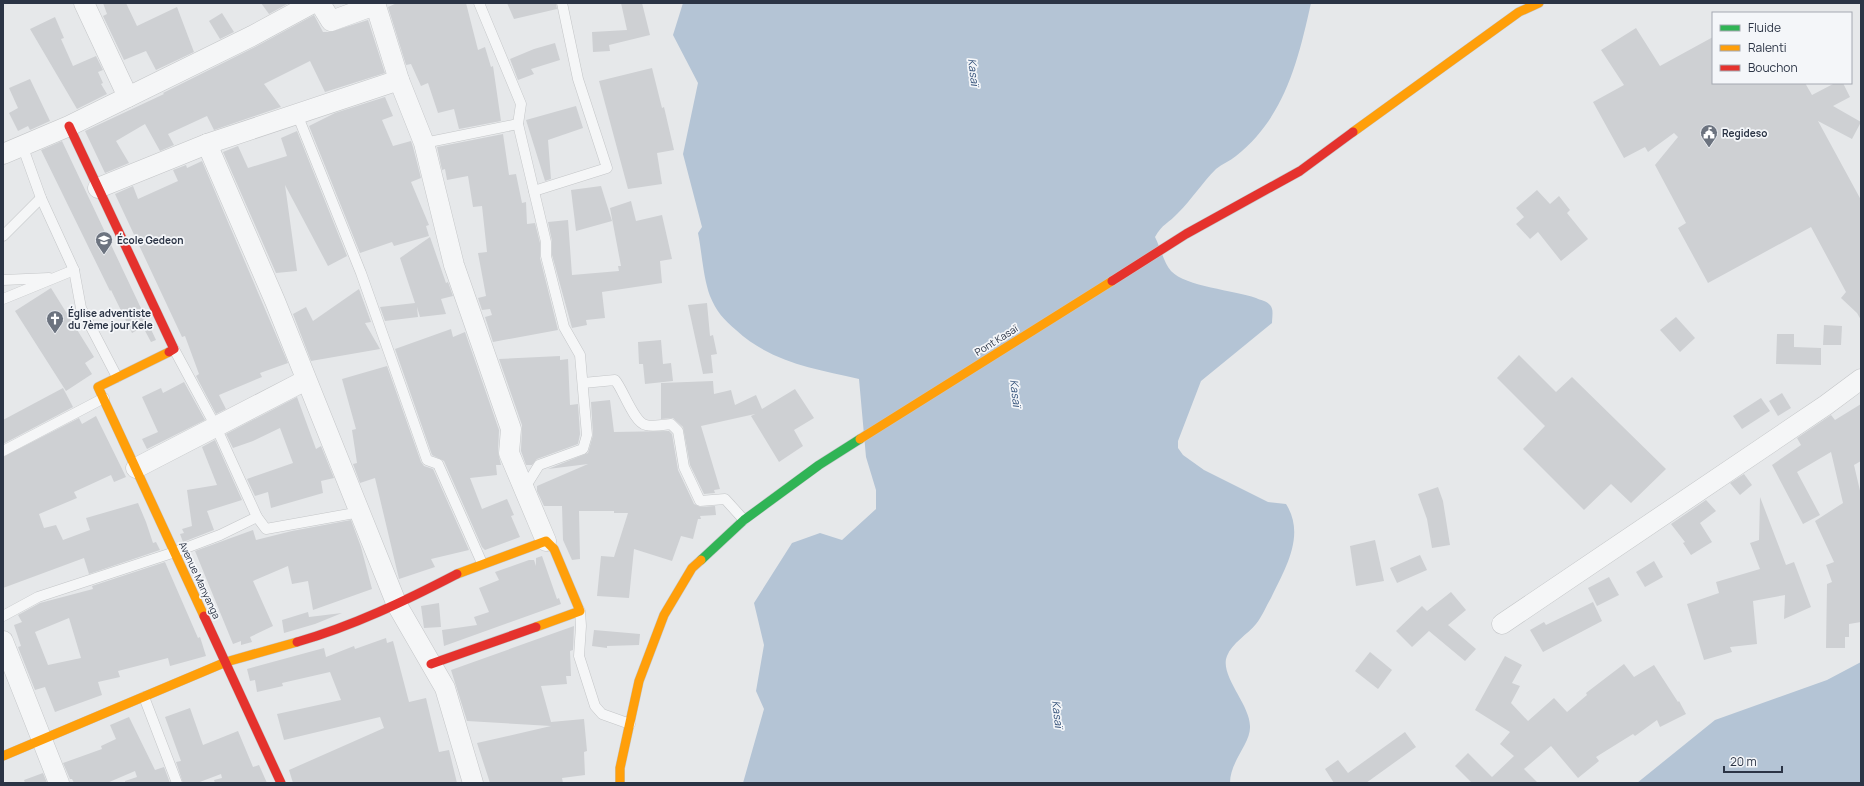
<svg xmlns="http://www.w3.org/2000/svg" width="1864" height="786" font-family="Manrope,sans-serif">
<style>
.water{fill:#b4c4d5}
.building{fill:#ced0d3;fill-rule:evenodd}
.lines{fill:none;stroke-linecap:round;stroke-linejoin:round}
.lane-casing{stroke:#c4c6c8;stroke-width:11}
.street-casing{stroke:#c4c6c8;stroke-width:21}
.fast-casing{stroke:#c4c6c8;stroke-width:10}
.slow-casing{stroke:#c4c6c8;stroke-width:10}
.jam-casing{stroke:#c4c6c8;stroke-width:10}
.lane{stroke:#f5f6f7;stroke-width:10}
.street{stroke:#f5f6f7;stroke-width:20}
.fast{stroke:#30b455;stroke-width:9}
.slow{stroke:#ff9f0a;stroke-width:9}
.jam{stroke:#e5322d;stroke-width:9}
.labels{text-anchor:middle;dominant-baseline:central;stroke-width:3.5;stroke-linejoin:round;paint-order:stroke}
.poi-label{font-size:10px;font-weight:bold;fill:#2b3445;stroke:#f4f6f9;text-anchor:start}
.street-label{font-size:10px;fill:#2b3445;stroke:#f4f6f9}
.water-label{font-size:11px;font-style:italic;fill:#34527a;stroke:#f4f6f9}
</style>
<rect width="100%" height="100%" fill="#e6e8ea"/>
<g class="water">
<path d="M683 3H1311C1298 61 1285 117 1236 156 1230 161 1222 164 1216 169 1202 183 1192 199 1178 213 1169 223 1162 224 1155 237 1160 247 1164 263 1171 271 1186 287 1234 290 1256 298 1260 300 1267 301 1270 305 1274 309 1272 317 1272 323L1201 381 1178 441V448L1183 455 1204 470 1268 502 1286 504C1306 535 1285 569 1271 598 1266 606 1262 617 1256 624 1248 634 1232 643 1227 656 1219 675 1250 704 1250 726 1251 743 1230 761 1230 783H743L764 709 756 691 764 645 754 603 792 543 820 533 842 540 876 509V490L866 457 859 379C813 368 772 363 736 330 724 320 716 311 710 296 703 277 702 253 698 233L702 227 683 154 698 83 673 35Z"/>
<polygon points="1861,662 1861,783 1637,783 1715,720 1827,680"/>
</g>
<g class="building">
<polygon points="103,3 126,3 137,26 177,7 194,52 156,70 146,51 124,60 103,16 107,14"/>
<polygon points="261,3 289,3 269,14"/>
<polygon points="397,3 466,3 478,50 485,47 491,67 493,66 501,121 459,129 454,109 438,113 428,83 421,86 411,64 406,65 388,7"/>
<polygon points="507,3 556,3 557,9 514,19"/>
<polygon points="621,3 642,3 650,35 609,45 610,51 593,52 592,32 627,30"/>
<polygon points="222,13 234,32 220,39 209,21"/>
<polygon points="314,15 323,32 330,32 368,20 385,73 325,92 310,61 264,84 281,107 214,130 207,116 168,134 174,145 160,151 145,124 116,141 129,163 105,173 85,131 164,94 163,93 257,46"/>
<polygon points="55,17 64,38 61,39 73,66 96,56 103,70 98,72 103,83 101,84 107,94 77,109 30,29"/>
<polygon points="1636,28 1660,66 1713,37 1713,83 1805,83 1812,95 1835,83 1843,83 1850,97 1833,106 1861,122 1852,139 1818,121 1861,200 1861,320 1857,313 1841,298 1846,292 1811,227 1708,283 1678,228 1686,223 1655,165 1678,137 1674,133 1648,152 1645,147 1624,158 1593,102 1624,85 1601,50"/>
<polygon points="555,43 560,60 531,69 534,74 518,80 510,59 534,49"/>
<polygon points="652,68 662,108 664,107 674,150 657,153 662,184 628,189 599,81"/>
<polygon points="30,79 50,121 30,130 28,126 18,131 9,113 18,108 9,88"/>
<polygon points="385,97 393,116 382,120 393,146 411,141 413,147 421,178 411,182 429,225 426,226 429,236 394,246 392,242 360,253 309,126 335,113"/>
<polygon points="576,106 583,128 548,140 551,179 545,181 526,120"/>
<polygon points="297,131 347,256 328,266 285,185 297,271 276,273 223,152 238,146 248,168 287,156 281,138"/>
<polygon points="503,134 509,175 516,174 522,203 526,202 527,224 535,223 540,243 540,258 558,330 493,342 485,317 492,315 490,309 482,310 478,298 486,296 478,253 487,252 482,206 473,207 468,176 447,180 445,169 442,170 437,147"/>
<polygon points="62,141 156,340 151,342 143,327 132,333 111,290 110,291 41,150"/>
<polygon points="202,161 288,363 260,373 262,377 219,395 226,409 216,414 196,376 199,374 185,336 182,337 115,194 133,186 138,199 178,181 173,170 186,165 187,168"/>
<polygon points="601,186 612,221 576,231 571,190"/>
<polygon points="1537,190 1550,204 1559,196 1570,210 1567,213 1588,239 1561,261 1538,232 1530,239 1516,224 1524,217 1516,208"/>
<polygon points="631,201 636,221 662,215 672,259 660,261 662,283 602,292 605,318 586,320 587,325 572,328 552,255 552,241 548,222 568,220 572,275 619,271 618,266 621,266 610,208"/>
<polygon points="430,237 446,283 448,282 453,296 441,299 446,314 420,317 417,307 418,317 385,321 380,307 415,303 400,258"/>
<polygon points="51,288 94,357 85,363 92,374 66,391 15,311"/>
<polygon points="359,289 371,322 365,323 380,349 311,361 293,314 306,307 313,321"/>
<polygon points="707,303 710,336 713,335 717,354 711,355 713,373 703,374 688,305"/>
<polygon points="1676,317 1695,338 1680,352 1660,330"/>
<polygon points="1824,325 1842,326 1841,345 1823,345"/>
<polygon points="451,329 453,337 465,332 499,430 498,452 501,465 496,465 497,475 470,478 482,509 507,499 514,515 511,516 520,537 485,550 482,547 444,461 432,455 395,349"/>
<polygon points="1777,334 1794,334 1794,347 1821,348 1821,365 1776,364"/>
<polygon points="661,340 663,364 671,363 673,381 645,384 643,364 639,364 638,342"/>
<polygon points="1519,355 1556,392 1572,377 1666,469 1631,503 1611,484 1584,510 1523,449 1545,426 1497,378"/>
<polygon points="560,356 560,360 568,359 570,405 578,404 580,434 578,444 537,459 532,465 526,465 521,451 522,425 499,359"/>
<polygon points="387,366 421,462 424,466 433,469 469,550 431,559 435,567 399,579 375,478 360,483 353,464 357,463 352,430 356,429 342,379"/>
<polygon points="713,381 714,394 731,390 735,405 756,395 762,409 795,389 814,418 794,430 803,446 779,462 751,416 755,414 701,426 720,489 714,490 715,493 704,494 690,465 683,427 673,418 661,419 661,383"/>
<polygon points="184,382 205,420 147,449 142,439 158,432 142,397 161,388 163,393"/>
<polygon points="63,388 73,407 3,444 3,420"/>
<polygon points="1782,393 1791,408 1778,416 1769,401"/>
<polygon points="297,397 316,449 321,446 334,478 321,481 323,493 271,508 268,492 255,496 247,479 293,463 280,428 253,441 233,448 226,434"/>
<polygon points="1761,398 1770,411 1742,429 1733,416"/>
<polygon points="610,400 614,432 669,431 672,434 678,470 694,504 700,507 715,506 716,515 700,516 701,519 698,519 693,539 681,536 672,561 634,549 629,598 597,596 601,556 614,557 628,513 614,513 614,511 579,511 580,559 572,560 563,540 562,506 544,506 537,491 537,486 588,464 548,469 588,453 593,435 591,402"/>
<polygon points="1861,404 1861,461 1854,465 1861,495 1861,622 1849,624 1849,637 1845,637 1845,648 1826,648 1827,584 1832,582 1826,565 1834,562 1815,521 1843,503 1831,452 1797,472 1820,515 1803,524 1772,465 1801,445 1797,438 1831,415 1835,420"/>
<polygon points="96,416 126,477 114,482 111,475 74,492 77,498 39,514 44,528 56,525 63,540 90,530 86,518 138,503 146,522 153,543 156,542 160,550 89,574 84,558 3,588 3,457 79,418 82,424"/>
<polygon points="215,440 242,500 207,511 214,530 183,542 180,534 184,533 182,529 192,526 187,490 217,485 202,447"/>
<polygon points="1744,474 1752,485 1740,495 1730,483"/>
<polygon points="1438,487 1443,501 1450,545 1432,548 1427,519 1418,494"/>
<polygon points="1760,497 1786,565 1794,562 1811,607 1784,619 1785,595 1753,601 1757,644 1730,647 1732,652 1704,660 1687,604 1719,593 1716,582 1760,569 1750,543 1759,540"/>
<polygon points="1706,500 1716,511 1700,523 1712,542 1691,555 1683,543 1685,542 1671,524"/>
<polygon points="351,520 361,547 372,589 313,610 308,581 292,584 288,566 253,581 273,626 250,637 252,642 241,645 241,641 233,644 195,551 253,530 256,540 292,531"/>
<polygon points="1375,540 1384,581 1356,586 1350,546"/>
<polygon points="1420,555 1427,570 1397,583 1390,568"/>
<polygon points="542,556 557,599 559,598 561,604 444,646 442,630 477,625 474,617 489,612 479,588 499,580 495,572 529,560 534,560 536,566 536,558"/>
<polygon points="1654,561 1663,577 1645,587 1636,572"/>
<path d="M165 562 198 638 200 637 201 640 206 656 170 666 168 658 118 671 120 677 98 682 102 695 55 712 45 687 35 690 18 647 21 646 14 625 22 622 18 615 40 603 93 589 92 586ZM69 618 81 658 48 665 35 632Z"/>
<polygon points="1609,577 1619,595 1597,606 1588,588"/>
<polygon points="1451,592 1466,610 1448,625 1476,649 1465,661 1429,631 1412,647 1396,631 1422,606 1427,611"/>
<polygon points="1593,602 1602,621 1543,652 1530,630 1544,622 1546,625"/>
<polygon points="439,603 441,627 424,628 421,606"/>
<polygon points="308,612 309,617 342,613 315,624 284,633 282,620"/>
<polygon points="574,626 573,650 570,651 571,676 566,676 567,684 541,686 551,722 584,719 587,751 584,752 585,775 562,778 563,783 490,783 477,743 551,726 467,721 451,670"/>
<polygon points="594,630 640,634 639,645 607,646 607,648 592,646"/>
<polygon points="386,638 387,643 393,641 409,702 426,698 439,752 449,750 457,783 293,783 289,770 384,728 380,717 284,740 277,714 341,700 330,672 282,683 283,686 257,692 255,680 250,681 247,669 324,648 326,657 354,646 355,649"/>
<polygon points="1370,652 1392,670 1378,689 1355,671"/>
<polygon points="1505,656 1522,665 1512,683 1520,686 1511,703 1528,721 1554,698 1567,712 1587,695 1586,693 1624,664 1634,677 1654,665 1678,702 1679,701 1686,714 1660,727 1657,720 1635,736 1633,734 1596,757 1599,761 1578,778 1551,746 1524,769 1538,783 1472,783 1455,766 1468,753 1492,777 1514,756 1500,744 1510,732 1475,710"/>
<polygon points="190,708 203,745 238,731 253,767 259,765 267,783 215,783 214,780 222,778 221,774 197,783 183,783 176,762 181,761 165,717"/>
<polygon points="129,717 155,770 164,767 170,783 125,783 125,781 137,777 135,771 107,783 74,783 72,779 70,779 63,763 102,749 101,746 116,739 110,725"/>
<polygon points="1405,732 1416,747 1366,783 1334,783 1325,769 1338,760 1348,773"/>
<polygon points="43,773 47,783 25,783 24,780"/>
</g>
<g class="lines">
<g class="lane-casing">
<g id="lane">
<polyline points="479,3 521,104 518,124 546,242 546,256 564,327 580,355 587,435 583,449 539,465 524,489"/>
<polyline points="297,114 361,273 427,460 438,464 482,563"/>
<polyline points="424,143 518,124"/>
<polyline points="22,145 41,198 74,270 81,308 117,377"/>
<polyline points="534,191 607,168 578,79 562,3"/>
<polyline points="3,236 41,198"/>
<polyline points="3,280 49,278"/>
<polyline points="3,299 74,270"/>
<path d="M583 383 615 380C623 389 634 423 646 425 653 427 663 425 671 424L678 431 684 467 700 501 725 499 744 520"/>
<polyline points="3,451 104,398"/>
<polyline points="257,517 266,529 360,512"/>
<polyline points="580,611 581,626 579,656 595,706 602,714 630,724"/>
<polyline points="3,616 38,597 175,552 220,535 257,517 216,427 174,349"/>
<polyline points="144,697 177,783"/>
</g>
</g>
<g class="street-casing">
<g id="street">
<polyline points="84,3 128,97"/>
<polyline points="320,3 331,21 375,5"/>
<polyline points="375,3 399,80 424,143 454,265 511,429 509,453 546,541"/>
<polyline points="207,144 275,301 397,605 445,688 473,783"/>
<polyline points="3,154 69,126 252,36 313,3"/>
<polyline points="98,188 207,144 399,80"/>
<polyline points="136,468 306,380"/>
<polyline points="1502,624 1826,405 1861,379"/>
<polyline points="3,641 59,783"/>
</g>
</g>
<g class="fast-casing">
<polyline id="fast" points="701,560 744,520 819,465 860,439"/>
</g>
<g class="slow-casing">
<g id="slow">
<polyline points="1353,132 1519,12 1539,3"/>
<polyline points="169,352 98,387 204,616"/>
<polyline points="860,439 1112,281"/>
<polyline points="457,574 546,541 554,549 580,611 536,627"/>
<polyline points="3,756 226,662 297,642"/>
<polyline points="620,783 620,768 639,681 664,615 692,568 701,560"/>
</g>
</g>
<g class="jam-casing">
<g id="jam">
<polyline points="69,126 174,349 169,352"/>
<polyline points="1112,281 1186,234 1300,171 1353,132"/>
<polyline points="204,616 281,783"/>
<path d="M297 642C353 626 405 601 457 574"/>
<polyline points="431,664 536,627"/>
</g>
</g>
<use href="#lane" class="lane"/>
<use href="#street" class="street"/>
<use href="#fast" class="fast"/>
<use href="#slow" class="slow"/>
<use href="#jam" class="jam"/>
</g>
<defs>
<g id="civic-pin" transform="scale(0.9)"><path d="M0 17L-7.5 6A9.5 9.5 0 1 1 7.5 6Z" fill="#6c737f" stroke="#f4f6f9"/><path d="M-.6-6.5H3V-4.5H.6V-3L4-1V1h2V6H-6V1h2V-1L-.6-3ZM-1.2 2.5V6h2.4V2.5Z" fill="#fff"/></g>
<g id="school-pin" transform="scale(0.9)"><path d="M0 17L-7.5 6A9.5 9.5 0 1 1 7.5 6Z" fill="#6c737f" stroke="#f4f6f9"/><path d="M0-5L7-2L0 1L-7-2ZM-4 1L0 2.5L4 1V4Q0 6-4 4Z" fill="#fff"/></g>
<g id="church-pin" transform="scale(0.9)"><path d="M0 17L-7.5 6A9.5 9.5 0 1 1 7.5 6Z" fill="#6c737f" stroke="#f4f6f9"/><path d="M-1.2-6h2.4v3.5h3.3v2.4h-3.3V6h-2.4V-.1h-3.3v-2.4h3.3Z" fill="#fff"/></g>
</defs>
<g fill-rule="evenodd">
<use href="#civic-pin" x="1709" y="133"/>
<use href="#school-pin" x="104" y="240"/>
<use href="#church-pin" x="55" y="319"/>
</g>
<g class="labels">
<g class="poi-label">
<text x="1722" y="133">Regideso</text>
<text x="117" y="240">École Gedeon</text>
<text x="68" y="313">Église adventiste<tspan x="68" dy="12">du 7ème jour Kele</tspan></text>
</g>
<g class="street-label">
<text transform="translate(996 340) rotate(-32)">Pont Kasaï</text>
<text transform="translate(200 580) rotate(65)">Avenue Manyanga</text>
</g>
<g class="water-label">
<text transform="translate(974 72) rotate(83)">Kasaï</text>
<text transform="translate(1016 393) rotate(83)">Kasaï</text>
<text transform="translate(1058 714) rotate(83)">Kasaï</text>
</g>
</g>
<rect width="1864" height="786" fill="none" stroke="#2b3445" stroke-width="8"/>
<rect x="1712" y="12" width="140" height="72" fill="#f4f6f9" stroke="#a4a8b1"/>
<rect x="1720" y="25" width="20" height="6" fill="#30b455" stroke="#a4a8b1"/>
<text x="1748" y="32" font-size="12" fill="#2b3445">Fluide</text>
<rect x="1720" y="45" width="20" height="6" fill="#ff9f0a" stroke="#a4a8b1"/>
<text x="1748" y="52" font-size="12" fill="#2b3445">Ralenti</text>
<rect x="1720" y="65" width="20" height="6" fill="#e5322d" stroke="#a4a8b1"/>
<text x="1748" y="72" font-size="12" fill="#2b3445">Bouchon</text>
<path d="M1724 766v6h58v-6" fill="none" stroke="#2b3445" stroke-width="2"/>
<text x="1730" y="766" font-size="12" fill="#2b3445" stroke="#f4f6f9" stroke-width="3" paint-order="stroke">20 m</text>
</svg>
